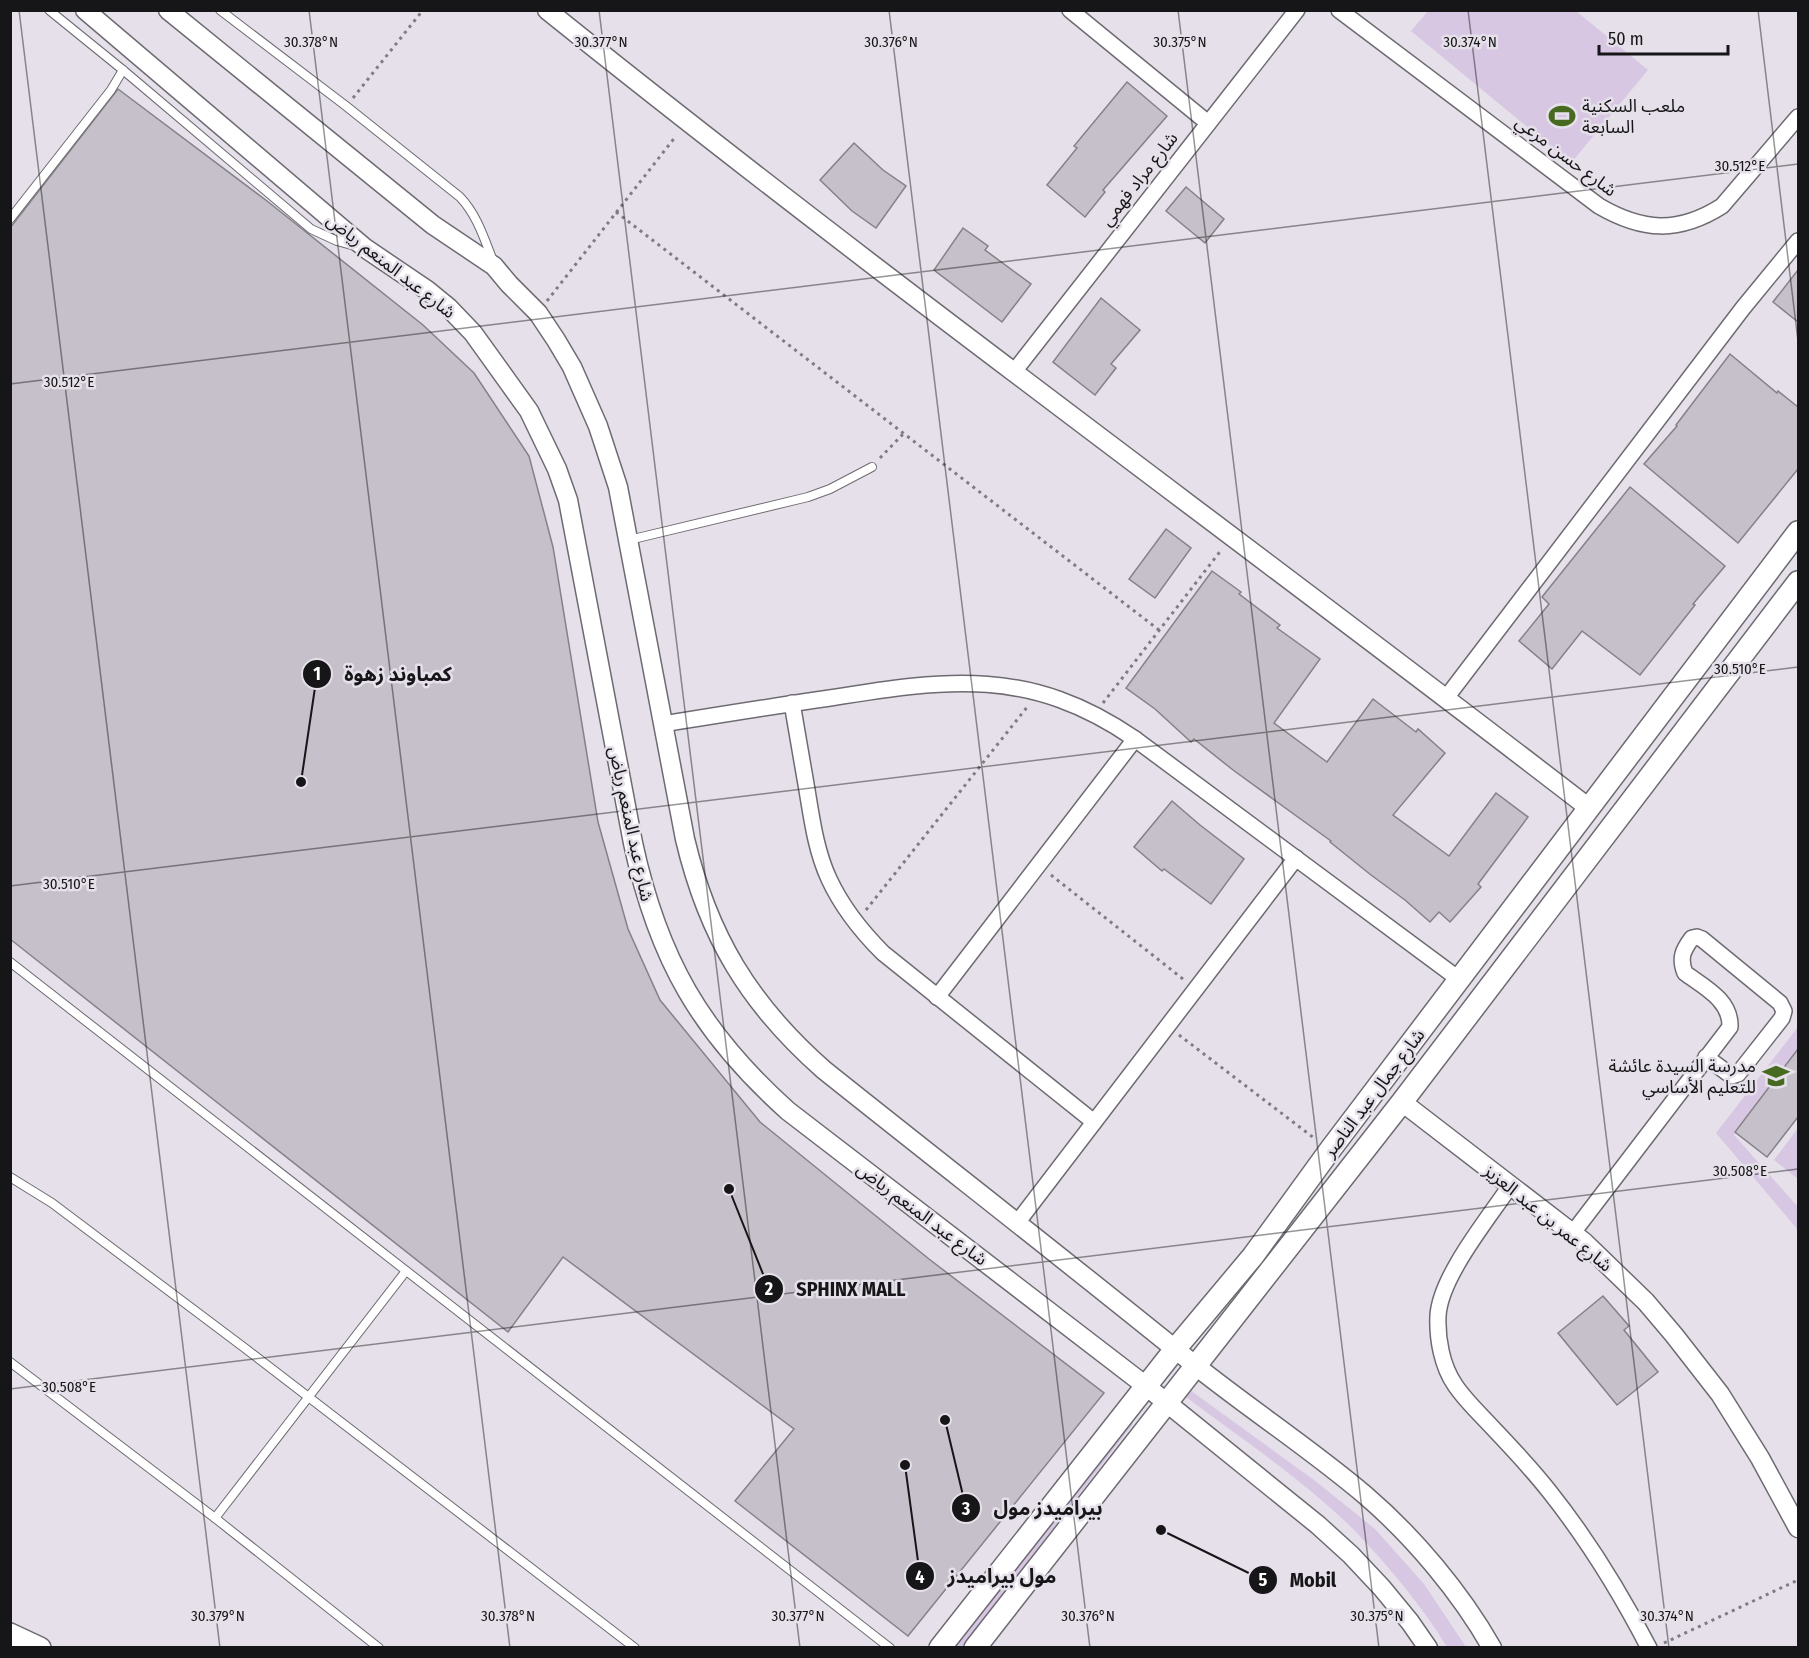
<svg xmlns="http://www.w3.org/2000/svg" width="1809" height="1658" font-family="'Fira Sans Condensed','Noto Sans Arabic',sans-serif">
<style>
.green{fill:#d7c7e3}
.building{fill:#c5c0c9;stroke:#858188;stroke-width:1.5}
.lines{fill:none;stroke-linecap:round;stroke-linejoin:round}
.service-casing{stroke:#6e6a72;stroke-width:10}
.minor-casing{stroke:#6e6a72;stroke-width:18}
.tertiary-casing{stroke:#6e6a72;stroke-width:21}
.secondary-casing{stroke:#6e6a72;stroke-width:24}
.path{stroke:#7f7c82;stroke-width:3;stroke-dasharray:3 4.5;stroke-linecap:butt}
.service{stroke:#fff;stroke-width:8}
.minor{stroke:#fff;stroke-width:15}
.tertiary{stroke:#fff;stroke-width:18}
.secondary{stroke:#fff;stroke-width:21}
.ticks{fill:none;stroke:#161517;stroke-width:1.5;stroke-opacity:0.45}
.labels{text-anchor:middle;dominant-baseline:central;stroke-width:5;stroke-linejoin:round;paint-order:stroke}
.poi-label{font-size:18px;fill:#161517;stroke:#e5e0e9;text-anchor:start}
.street-label{font-size:18px;fill:#161517;stroke:#e5e0e9}
.ticks-label{font-size:15px;text-anchor:middle;fill:#161517;stroke:#e5e0e9;stroke-width:5;stroke-linejoin:round;paint-order:stroke}
.leader{fill:none;stroke:#161517;stroke-width:2}
.callout-dot{fill:#161517;stroke:#e5e0e9;stroke-width:2}
.mark-label{font-size:18px;text-anchor:middle;font-weight:bold;fill:#fff}
.callout-label{font-size:20px;text-anchor:middle;font-weight:bold;fill:#161517;stroke:#e5e0e9;stroke-width:5;stroke-linejoin:round;paint-order:stroke}
</style>
<rect width="100%" height="100%" fill="#e5e0e9"/>
<g class="green">
<polygon points="1428,11 1576,11 1648,70 1571,163 1411,31"/>
<polygon points="1798,1027 1798,1049 1735,1132 1734,1135 1798,1207 1798,1230 1716,1133"/>
<polygon points="1798,1128 1798,1179 1774,1160"/>
<path d="M1187 1388 1314 1480 1375 1529 1424 1584 1466 1647H1447C1422 1606 1390 1568 1357 1533 1307 1482 1239 1437 1182 1394Z"/>
<polygon points="1127,1420 1133,1424 962,1647 951,1648"/>
</g>
<g class="building">
<polygon points="1127,82 1167,116 1103,190 1105,192 1085,217 1047,185 1077,148 1074,146"/>
<polygon points="118,89 267,201 423,325 474,373 529,456 553,547 598,822 628,929 660,1000 760,1122 929,1259 1104,1393 908,1636 735,1501 794,1429 563,1257 508,1332 10,939 10,228"/>
<polygon points="854,143 883,170 906,186 876,228 852,211 820,180"/>
<polygon points="1186,187 1224,219 1205,243 1166,211"/>
<polygon points="963,228 988,246 985,250 1031,284 1002,322 934,270"/>
<polygon points="1798,270 1798,322 1773,302"/>
<polygon points="1101,298 1140,330 1111,364 1116,368 1095,395 1053,362"/>
<polygon points="1730,354 1777,393 1778,391 1798,407 1798,469 1738,543 1644,464 1677,426 1676,425"/>
<polygon points="1630,487 1725,566 1693,604 1695,605 1640,675 1582,631 1552,669 1519,641 1549,604 1542,597"/>
<polygon points="1166,529 1191,548 1155,598 1129,579"/>
<polygon points="1212,571 1241,592 1239,594 1280,625 1277,628 1320,659 1274,723 1327,762 1373,699 1416,732 1418,729 1445,753 1393,815 1449,856 1496,793 1528,817 1478,884 1481,887 1450,922 1439,912 1430,922 1405,900 1371,875 1330,842 1331,841 1233,770 1194,739 1191,742 1155,709 1126,688"/>
<polygon points="1172,801 1200,825 1244,859 1211,904 1164,869 1162,871 1134,847"/>
<polygon points="1798,1049 1798,1117 1767,1157 1735,1132"/>
<polygon points="1603,1296 1629,1326 1624,1330 1658,1372 1617,1405 1558,1333"/>
</g>
<g class="lines">
<g class="service-casing">
<g id="service">
<polyline points="49,10 123,70 311,229 337,241 355,246"/>
<path d="M220 10 346 106 460 197C477 215 484 238 493 261"/>
<polyline points="10,219 111,90 123,70"/>
<polyline points="629,540 808,497 830,489 872,467"/>
<polyline points="10,962 890,1648"/>
<polyline points="10,1177 52,1203 246,1349 635,1648"/>
<polyline points="10,1362 215,1518 379,1648"/>
<polyline points="215,1518 406,1271"/>
</g>
</g>
<g class="minor-casing">
<g id="minor">
<polyline points="1070,10 1208,123"/>
<path d="M1339 10 1599 206C1642 231 1678 234 1722 206L1798 117"/>
<polyline points="1013,373 1297,10"/>
<polyline points="1446,698 1743,308 1798,241"/>
<path d="M792 703C797 732 802 761 807 790 812 820 816 851 829 879 842 907 861 931 883 953L1094 1122"/>
<path d="M663 724C719 715 774 706 830 698 948 679 1030 667 1135 739L1460 980"/>
<polyline points="937,997 1135,739"/>
<path d="M1510 1186C1488 1219 1440 1277 1438 1316 1437 1339 1442 1366 1455 1385 1465 1400 1479 1413 1491 1426 1511 1447 1531 1468 1549 1491 1588 1540 1620 1592 1649 1648"/>
<polyline points="1017,1223 1296,858"/>
<path d="M1572 1234 1730 1027C1731 1000 1704 987 1685 973 1679 958 1683 950 1692 938L1697 937 1702 939 1780 1003 1784 1011 1782 1018 1738 1074 1732 1076 1729 1074 1706 1057"/>
</g>
</g>
<g class="tertiary-casing">
<g id="tertiary">
<path d="M85 10 365 248 427 290 449 308 473 333 529 411 557 469 568 500 633 843C658 959 701 1033 788 1111L1146 1386 1318 1525 1351 1555 1382 1588 1410 1622 1428 1648"/>
<path d="M168 10 433 225 494 266 509 284 538 313 556 340 572 367 598 426 618 487 685 839C708 936 749 1004 824 1070 948 1169 1073 1266 1196 1366 1251 1410 1311 1449 1365 1495 1413 1536 1461 1593 1492 1648"/>
<path d="M547 10C888 284 1243 541 1589 808"/>
<polyline points="1402,1102 1584,1242 1646,1302 1674,1335 1720,1394 1760,1458 1798,1528"/>
</g>
</g>
<g class="secondary-casing">
<g id="secondary">
<polyline points="10,1634 40,1648"/>
<polyline points="940,1648 1176,1348 1253,1256 1330,1150 1798,532"/>
<polyline points="975,1648 1402,1102 1798,582"/>
</g>
</g>
<g class="path">
<polyline points="353,98 423,10"/>
<polyline points="616,212 1159,630"/>
<polyline points="547,301 676,136"/>
<polyline points="880,458 903,434"/>
<polyline points="1103,703 1222,549"/>
<polyline points="1051,875 1183,979"/>
<polyline points="866,910 1028,706"/>
<polyline points="1179,1035 1314,1138"/>
<polyline points="1664,1643 1798,1580"/>
</g>
<use href="#service" class="service"/>
<use href="#minor" class="minor"/>
<use href="#tertiary" class="tertiary"/>
<use href="#secondary" class="secondary"/>
</g>
<path class="ticks" d="M19 10 220 1648M309 10 510 1648M599 10 800 1648M889 10 1090 1648M1178 10 1379 1648M1468 10 1669 1648M1758 10 1798 341M10 384 1798 164M10 886 1798 667M10 1389 1798 1169"/>
<defs>
<g id="stadium-bare" transform="scale(2.07)"><path d="M0-5a6.5 5 0 1 0 0 10a6.5 5 0 1 0 0-10ZM-3.5-1.8h7v3.6h-7Z" fill="#486920" stroke="#e5e0e9" stroke-width="2.5" paint-order="stroke"/></g>
<g id="school-bare" transform="scale(2.07)"><path d="M0-5L7-2L0 1L-7-2ZM-4 1L0 2.5L4 1V4Q0 6-4 4Z" fill="#486920" stroke="#e5e0e9" stroke-width="2.5" paint-order="stroke"/></g>
</defs>
<g fill-rule="evenodd">
<use href="#stadium-bare" x="1562" y="116"/>
<use href="#school-bare" x="1776" y="1076"/>
</g>
<g class="labels">
<g class="poi-label">
<text x="1582" y="106">ملعب السكنية<tspan x="1582" dy="21">السابعة</tspan></text>
<text x="1756" y="1066" text-anchor="end">مدرسة السيدة عائشة<tspan x="1756" dy="21">للتعليم الأساسي</tspan></text>
</g>
<g class="street-label">
<text transform="translate(1566 156) rotate(37)">شارع حسن مرعي</text>
<text transform="translate(1139 179) rotate(-52)">شارع مراد فهمي</text>
<text transform="translate(391 266) rotate(38)">شارع عبد المنعم رياض</text>
<text transform="translate(631 824) rotate(78)">شارع عبد المنعم رياض</text>
<text transform="translate(1374 1093) rotate(-53)">شارع جمال عبد الناصر</text>
<text transform="translate(922 1214) rotate(37)">شارع عبد المنعم رياض</text>
<text transform="translate(1548 1218) rotate(39)">شارع عمر بن عبد العزيز</text>
</g>
</g>
<g class="ticks-label">
<text x="311" y="47">30.378°N</text>
<text x="601" y="47">30.377°N</text>
<text x="891" y="47">30.376°N</text>
<text x="1180" y="47">30.375°N</text>
<text x="1470" y="47">30.374°N</text>
<text x="1740" y="171">30.512°E</text>
<text x="69" y="387">30.512°E</text>
<text x="1740" y="674">30.510°E</text>
<text x="69" y="889">30.510°E</text>
<text x="1740" y="1176">30.508°E</text>
<text x="69" y="1392">30.508°E</text>
<text x="218" y="1621">30.379°N</text>
<text x="508" y="1621">30.378°N</text>
<text x="798" y="1621">30.377°N</text>
<text x="1088" y="1621">30.376°N</text>
<text x="1377" y="1621">30.375°N</text>
<text x="1667" y="1621">30.374°N</text>
</g>
<path class="leader" d="M301 782L317 674M729 1189L769 1289M945 1420L966 1508M905 1465L920 1576M1161 1530L1263 1580"/>
<g class="callout-dot">
<circle cx="301" cy="782" r="6"/>
<circle cx="729" cy="1189" r="6"/>
<circle cx="945" cy="1420" r="6"/>
<circle cx="905" cy="1465" r="6"/>
<circle cx="1161" cy="1530" r="6"/>
<circle cx="317" cy="674" r="15"/>
<circle cx="769" cy="1289" r="15"/>
<circle cx="966" cy="1508" r="15"/>
<circle cx="920" cy="1576" r="15"/>
<circle cx="1263" cy="1580" r="15"/>
</g>
<g class="mark-label">
<text x="317" y="680">1</text>
<text x="769" y="1295">2</text>
<text x="966" y="1515">3</text>
<text x="920" y="1583">4</text>
<text x="1263" y="1586">5</text>
</g>
<g class="callout-label">
<text x="398" y="681">كمباوند زهوة</text>
<text x="851" y="1296">SPHINX MALL</text>
<text x="1048" y="1515">بيراميدز مول</text>
<text x="1002" y="1583">مول بيراميدز</text>
<text x="1313" y="1587">Mobil</text>
</g>
<rect width="1809" height="1658" fill="none" stroke="#161517" stroke-width="24"/>
<path d="M1599 45v9h129v-9" fill="none" stroke="#161517" stroke-width="3"/>
<text x="1608" y="45" font-size="18" fill="#161517" stroke="#e5e0e9" stroke-width="4.5" paint-order="stroke">50 m</text>
</svg>
